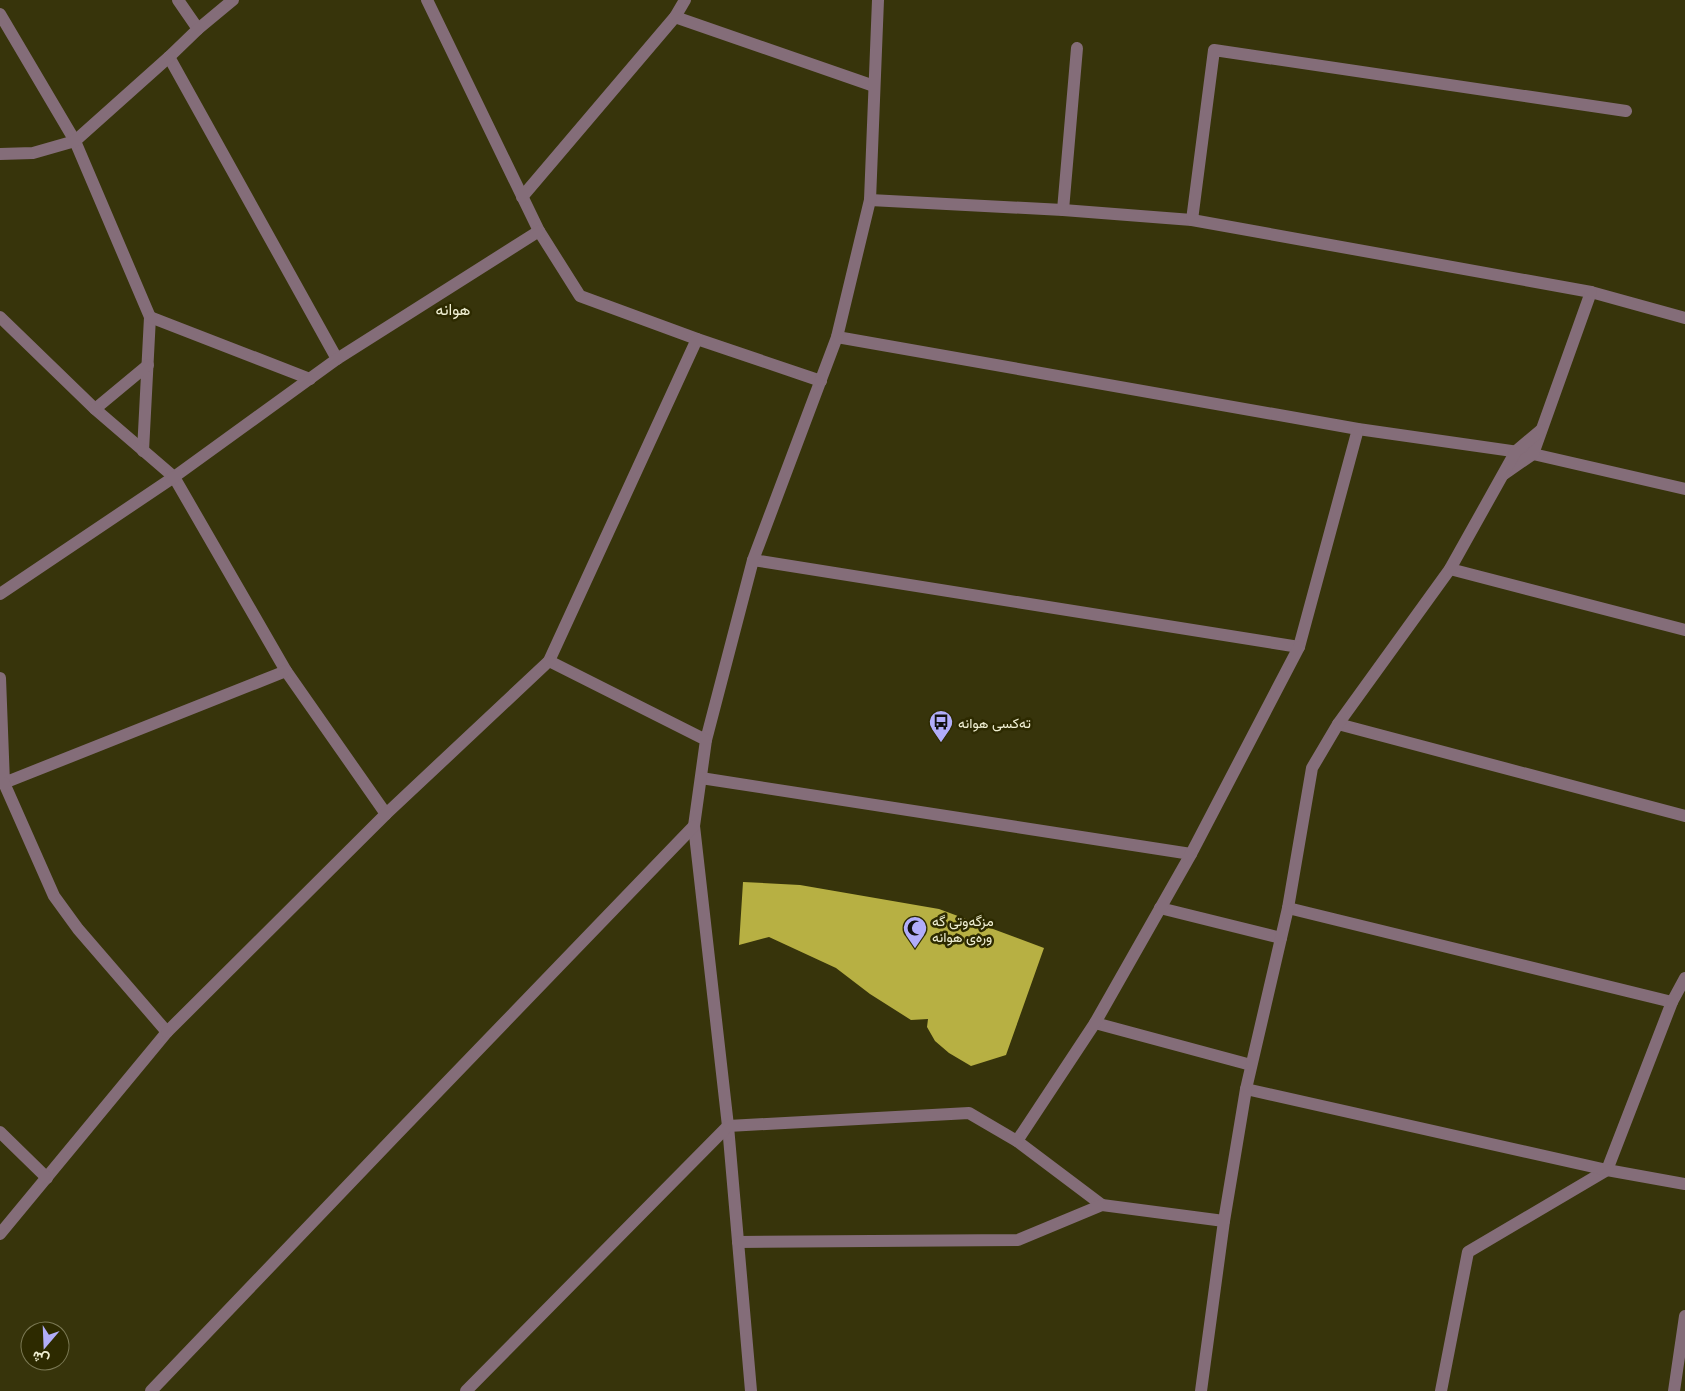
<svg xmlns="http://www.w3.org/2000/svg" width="1685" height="1391" font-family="'Golos Text',Vazirmatn,sans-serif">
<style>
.building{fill:#b7b043}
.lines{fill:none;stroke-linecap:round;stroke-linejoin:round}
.street{stroke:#846d79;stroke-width:12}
.labels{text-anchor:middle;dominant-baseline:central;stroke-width:5;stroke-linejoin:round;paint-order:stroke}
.poi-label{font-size:14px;fill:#f0efd3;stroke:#2d2a00;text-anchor:start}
.quarter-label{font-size:16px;fill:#f0efd3;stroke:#2d2a00}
</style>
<rect width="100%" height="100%" fill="#37340b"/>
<polygon class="building" points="743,882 800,885 939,909 1044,948 1006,1055 971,1066 949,1053 935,1041 927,1027 928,1019 911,1020 870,994 836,968 769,937 739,945"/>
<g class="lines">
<g class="street">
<polyline points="178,0 198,29"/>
<polyline points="427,0 539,231 580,296 697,339 821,381"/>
<polyline points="0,14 75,141 150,317 143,451"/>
<polyline points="675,17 874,86"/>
<polyline points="169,57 337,359"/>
<polyline points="0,154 33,153 75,141 169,57 198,29 233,0"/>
<polyline points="522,197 675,17 685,0"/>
<polyline points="870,200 1063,210 1192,220 1591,292 1685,318"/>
<polyline points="1063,210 1077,48"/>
<polyline points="1192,220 1214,50 1626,111"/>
<polyline points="0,317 95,409 174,477 286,671 386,814"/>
<polyline points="150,317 310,379"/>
<polyline points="837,337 1358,429 1533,454 1685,489"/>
<polyline points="95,409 148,365"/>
<polyline points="1504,474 1533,454 1591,292"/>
<polyline points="753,560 1299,647 1358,429"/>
<polyline points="1450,569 1685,630"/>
<polyline points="0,594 174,477 337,359 539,231"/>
<polyline points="549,661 697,339"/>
<polyline points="0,678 4,783 286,671"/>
<polyline points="1338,724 1685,816"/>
<polyline points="706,740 753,560 837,337 870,200 878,0"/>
<polyline points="701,778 1191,854"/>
<polyline points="0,783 4,783 54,896 78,929 167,1032 0,1234"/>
<polyline points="1160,908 1281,938"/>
<polyline points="1288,908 1672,1002 1607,1170 1468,1252 1441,1391"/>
<polyline points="1672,1002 1685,978"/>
<polyline points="1095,1023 1251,1065"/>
<polyline points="167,1032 386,814 549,661 706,740 694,826 728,1126 751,1391"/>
<polyline points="1246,1089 1607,1170 1685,1184"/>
<polyline points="0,1132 47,1178"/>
<polyline points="1017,1141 1102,1205"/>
<polyline points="738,1242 1018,1240 1102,1205 1224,1221"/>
<polyline points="151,1391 395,1136 694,826"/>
<polyline points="466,1391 728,1126 969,1113 1017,1141 1095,1023 1191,854 1299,647"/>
<polyline points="1201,1391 1224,1221 1246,1089 1288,908 1312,768 1338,724 1450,569 1516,451 1541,430"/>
<polyline points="1674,1391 1685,1316"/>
</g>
</g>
<defs>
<g id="bus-pin" transform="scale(1.25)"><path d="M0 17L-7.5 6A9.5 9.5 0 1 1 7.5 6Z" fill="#b1adfa" stroke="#2d2a00"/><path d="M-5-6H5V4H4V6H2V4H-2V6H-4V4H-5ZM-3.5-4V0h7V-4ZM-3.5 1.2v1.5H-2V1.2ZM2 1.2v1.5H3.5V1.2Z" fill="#111"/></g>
<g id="mosque-pin" transform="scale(1.25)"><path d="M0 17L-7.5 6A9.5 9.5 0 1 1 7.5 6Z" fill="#b1adfa" stroke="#2d2a00"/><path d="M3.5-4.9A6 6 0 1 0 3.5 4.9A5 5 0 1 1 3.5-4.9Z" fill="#111"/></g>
</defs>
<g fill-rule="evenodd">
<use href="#bus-pin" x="941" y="722"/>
<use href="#mosque-pin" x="915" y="928"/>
</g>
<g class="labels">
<g class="poi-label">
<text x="958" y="722">تەکسی هوانە</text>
<text x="932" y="920">مزگەوتی گە<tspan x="932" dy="16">ورەی هوانە</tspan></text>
</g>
<g class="quarter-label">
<text x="453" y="309">هوانە</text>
</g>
</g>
<g transform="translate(45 1346) rotate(199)"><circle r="24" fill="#2d2a00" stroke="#7b7954"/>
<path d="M0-4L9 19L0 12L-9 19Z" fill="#b1adfa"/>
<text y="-8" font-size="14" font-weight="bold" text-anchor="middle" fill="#f0efd3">ش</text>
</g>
</svg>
